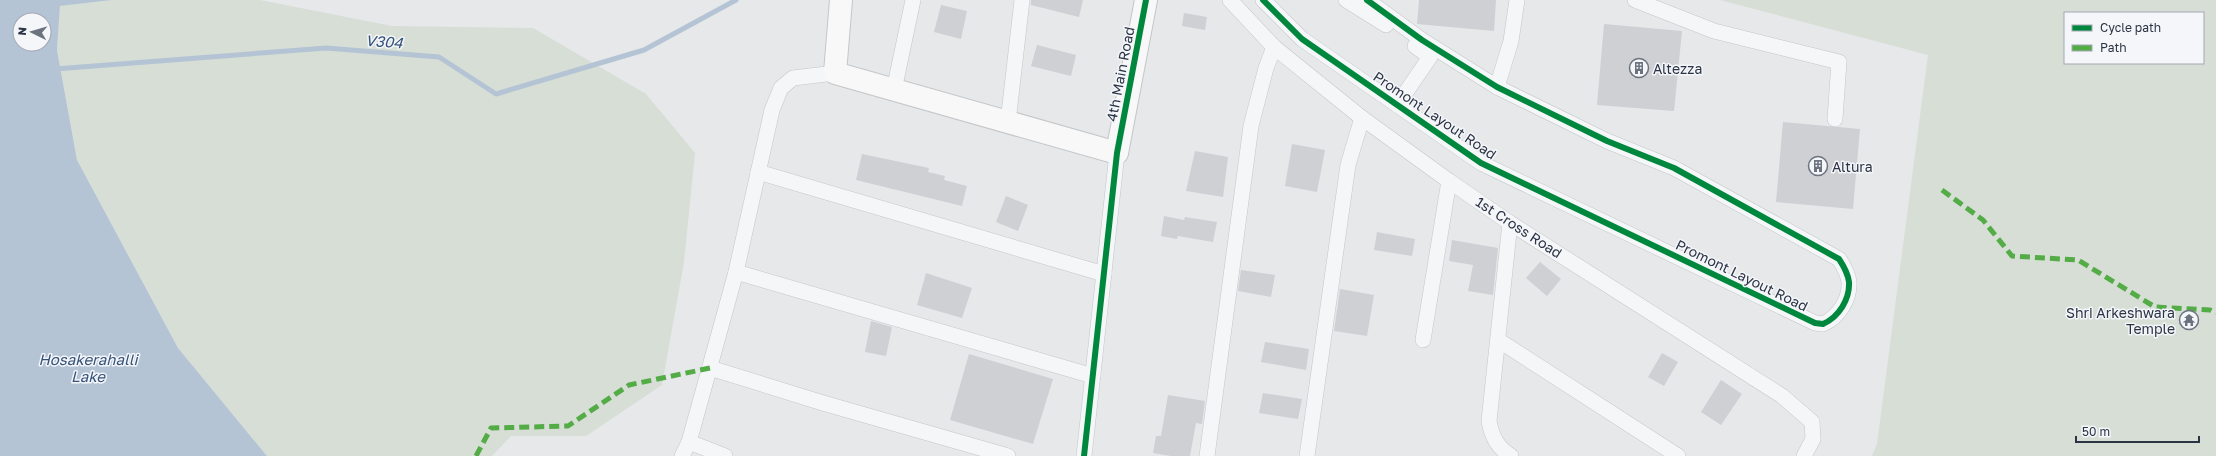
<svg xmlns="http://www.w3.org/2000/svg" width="2216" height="456" font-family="'Golos Text',sans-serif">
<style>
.green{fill:#d6ded6;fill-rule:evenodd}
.water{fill:#b4c4d5;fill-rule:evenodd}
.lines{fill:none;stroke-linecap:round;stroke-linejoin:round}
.stream{stroke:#b4c4d5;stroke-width:5}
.building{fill:#ced0d3}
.street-casing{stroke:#c4c6c8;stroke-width:16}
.secondary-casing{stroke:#c4c6c8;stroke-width:24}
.street{stroke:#f5f6f7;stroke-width:15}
.secondary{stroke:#f8f8f8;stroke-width:22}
.quiet{stroke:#54ac47;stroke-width:5;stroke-dasharray:10 5;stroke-linecap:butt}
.cycleway-casing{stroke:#f4f6f9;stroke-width:8}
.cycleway{stroke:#00873e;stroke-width:6}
.labels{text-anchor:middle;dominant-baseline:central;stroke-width:3;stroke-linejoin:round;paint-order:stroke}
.poi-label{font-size:14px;fill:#2b3445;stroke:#f4f6f9;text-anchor:start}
.street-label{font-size:14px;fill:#2b3445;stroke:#f4f6f9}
.water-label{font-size:15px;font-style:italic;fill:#34527a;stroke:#f4f6f9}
</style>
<rect width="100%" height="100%" fill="#e6e8ea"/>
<g class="green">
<polygon points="112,0 260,0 392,26 533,28 646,94 695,153 684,262 662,385 586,436 511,436 492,456 267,456 178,348 77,160 57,50 60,6"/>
<path d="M1720 0H2216V456H1872L1877 444 1928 55ZM2065 13H2203V63H2065Z"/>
</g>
<path class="water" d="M0 0H112L60 6 57 50 77 160 178 348 267 456H0ZM20 20H44V44H20Z"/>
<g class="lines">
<polyline class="stream" points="55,69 326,48 439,57 496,94 644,50 736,0"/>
</g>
<g class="building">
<polygon points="1031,0 1083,0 1079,17 1031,5"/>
<polygon points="1419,0 1496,0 1494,31 1417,24"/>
<polygon points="941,5 967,11 961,39 934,32"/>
<polygon points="1184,13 1207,17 1205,30 1182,26"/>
<polygon points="1604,24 1682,31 1674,111 1597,105"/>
<polygon points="1037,45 1076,55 1071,76 1031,66"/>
<polygon points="1783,122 1860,129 1853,209 1776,202"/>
<polygon points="1292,144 1325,150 1317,192 1285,186"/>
<polygon points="1195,151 1228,157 1223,197 1186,191"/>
<polygon points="862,154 929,168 928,172 945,176 944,180 967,186 962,206 856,180"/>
<polygon points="1006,196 1028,205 1018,231 996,222"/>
<polygon points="1164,216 1184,220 1185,217 1217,222 1213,242 1178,236 1177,239 1161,236"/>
<polygon points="1377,232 1415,239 1412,256 1374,250"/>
<polygon points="1452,240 1498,248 1493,295 1468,291 1473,265 1449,261"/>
<polygon points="1540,262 1561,279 1547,296 1526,278"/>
<polygon points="1241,270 1275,275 1271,297 1238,291"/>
<polygon points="926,273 972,288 962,318 917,305"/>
<polygon points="1340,289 1374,295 1367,336 1334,331"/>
<polygon points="871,321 892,327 886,356 865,352"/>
<polygon points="1265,342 1309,349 1306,370 1261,362"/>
<polygon points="1662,353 1678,362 1664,386 1648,377"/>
<polygon points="969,354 1053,379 1033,444 950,420"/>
<polygon points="1721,380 1742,394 1721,425 1701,412"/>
<polygon points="1263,393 1302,399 1298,419 1259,413"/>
<polygon points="1168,395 1205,401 1202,424 1196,423 1190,456 1171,456 1153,453 1156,436 1161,436"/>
</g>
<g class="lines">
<g class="street-casing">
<g id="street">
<polyline points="1230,0 1274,47 1362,118 1449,181 1510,223 1782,396 1812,422 1813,439 1804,456"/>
<path d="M1263 0 1302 39 1481 163 1815 323 1823 324C1839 317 1850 299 1849 282 1848 274 1843 265 1839 259L1674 168 1607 141 1497 87 1422 40 1367 0"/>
<polyline points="1346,0 1386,25"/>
<polyline points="1635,0 1714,31 1839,62 1835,119"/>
<polyline points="1497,87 1511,41 1517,0"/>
<polyline points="894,90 913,0"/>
<polyline points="1397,105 1430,57 1415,46"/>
<polyline points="1008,122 1022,0"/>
<polyline points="758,172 1104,274"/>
<path d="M1510 223 1489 421C1492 437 1497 447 1511 456"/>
<polyline points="736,272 1093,376"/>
<polyline points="1423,340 1449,181"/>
<polyline points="1498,340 1678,456"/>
<polyline points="710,368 823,403 1008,456"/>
<polyline points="689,442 725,456"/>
<polyline points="682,456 689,442 736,272 772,110 781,88 793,78 835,73"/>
<polyline points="1084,456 1117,153"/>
<polyline points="1207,456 1251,126 1266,68 1274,47"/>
<polyline points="1307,456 1348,165 1362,118"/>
</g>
</g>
<g class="secondary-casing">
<polyline id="secondary" points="841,0 835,73 1117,153 1146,0"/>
</g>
<use href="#street" class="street"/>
<use href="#secondary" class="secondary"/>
<g class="quiet">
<polyline points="1942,190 1983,220 2012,256 2078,260 2155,307 2210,310 2216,313"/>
<polyline points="476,456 491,428 568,426 629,385 710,368"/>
</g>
<g class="cycleway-casing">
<g id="cycleway">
<path d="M1263 0 1302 39 1481 163 1815 323 1823 324C1839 317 1850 299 1849 282 1848 274 1843 265 1839 259L1674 168 1607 141 1497 87 1422 40 1367 0"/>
<polyline points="1084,456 1117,153 1146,0"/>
</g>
</g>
<use href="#cycleway" class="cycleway"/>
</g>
<defs>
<g id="building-ring" transform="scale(1)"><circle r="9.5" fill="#f4f6f9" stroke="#6c737f" stroke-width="1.5"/><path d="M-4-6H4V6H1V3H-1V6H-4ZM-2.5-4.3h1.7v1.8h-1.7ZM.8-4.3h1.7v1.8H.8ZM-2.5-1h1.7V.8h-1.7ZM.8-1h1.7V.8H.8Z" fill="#6c737f"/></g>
<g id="temple-ring" transform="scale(1)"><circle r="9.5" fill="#f4f6f9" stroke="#6c737f" stroke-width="1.5"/><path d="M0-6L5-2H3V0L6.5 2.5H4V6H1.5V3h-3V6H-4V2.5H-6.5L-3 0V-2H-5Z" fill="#6c737f"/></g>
</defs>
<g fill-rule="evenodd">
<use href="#building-ring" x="1639" y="68"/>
<use href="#building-ring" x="1818" y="166"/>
<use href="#temple-ring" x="2189" y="320"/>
</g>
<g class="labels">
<g class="poi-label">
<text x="1653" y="68">Altezza</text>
<text x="1832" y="166">Altura</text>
<text x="2175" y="312" text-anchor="end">Shri Arkeshwara<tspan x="2175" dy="16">Temple</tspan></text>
</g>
<g class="street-label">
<text transform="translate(1120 74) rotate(-79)">4th Main Road</text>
<text transform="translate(1435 115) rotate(34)">Promont Layout Road</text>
<text transform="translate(1519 227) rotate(33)">1st Cross Road</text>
<text transform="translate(1742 275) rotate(26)">Promont Layout Road</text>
</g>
<g class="water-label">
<text transform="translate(384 41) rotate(4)">V304</text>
<text x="88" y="359">Hosakerahalli<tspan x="88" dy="17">Lake</tspan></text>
</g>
</g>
<rect x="2064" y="12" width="140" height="52" fill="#f4f6f9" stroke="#a4a8b1"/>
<rect x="2072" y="25" width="20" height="6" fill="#00873e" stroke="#a4a8b1"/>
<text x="2100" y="32" font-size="12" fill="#2b3445">Cycle path</text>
<rect x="2072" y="45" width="20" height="6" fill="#54ac47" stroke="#a4a8b1"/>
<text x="2100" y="52" font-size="12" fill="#2b3445">Path</text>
<g transform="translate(32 32) rotate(275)"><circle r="19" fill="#f4f6f9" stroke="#a4a8b1"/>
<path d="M0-3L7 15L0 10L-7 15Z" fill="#6c737f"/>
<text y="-6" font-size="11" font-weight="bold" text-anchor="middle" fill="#2b3445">N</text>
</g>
<path d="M2076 436v6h123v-6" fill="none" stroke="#2b3445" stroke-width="2"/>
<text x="2082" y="436" font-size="12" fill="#2b3445" stroke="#f4f6f9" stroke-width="3" paint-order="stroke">50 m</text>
</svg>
